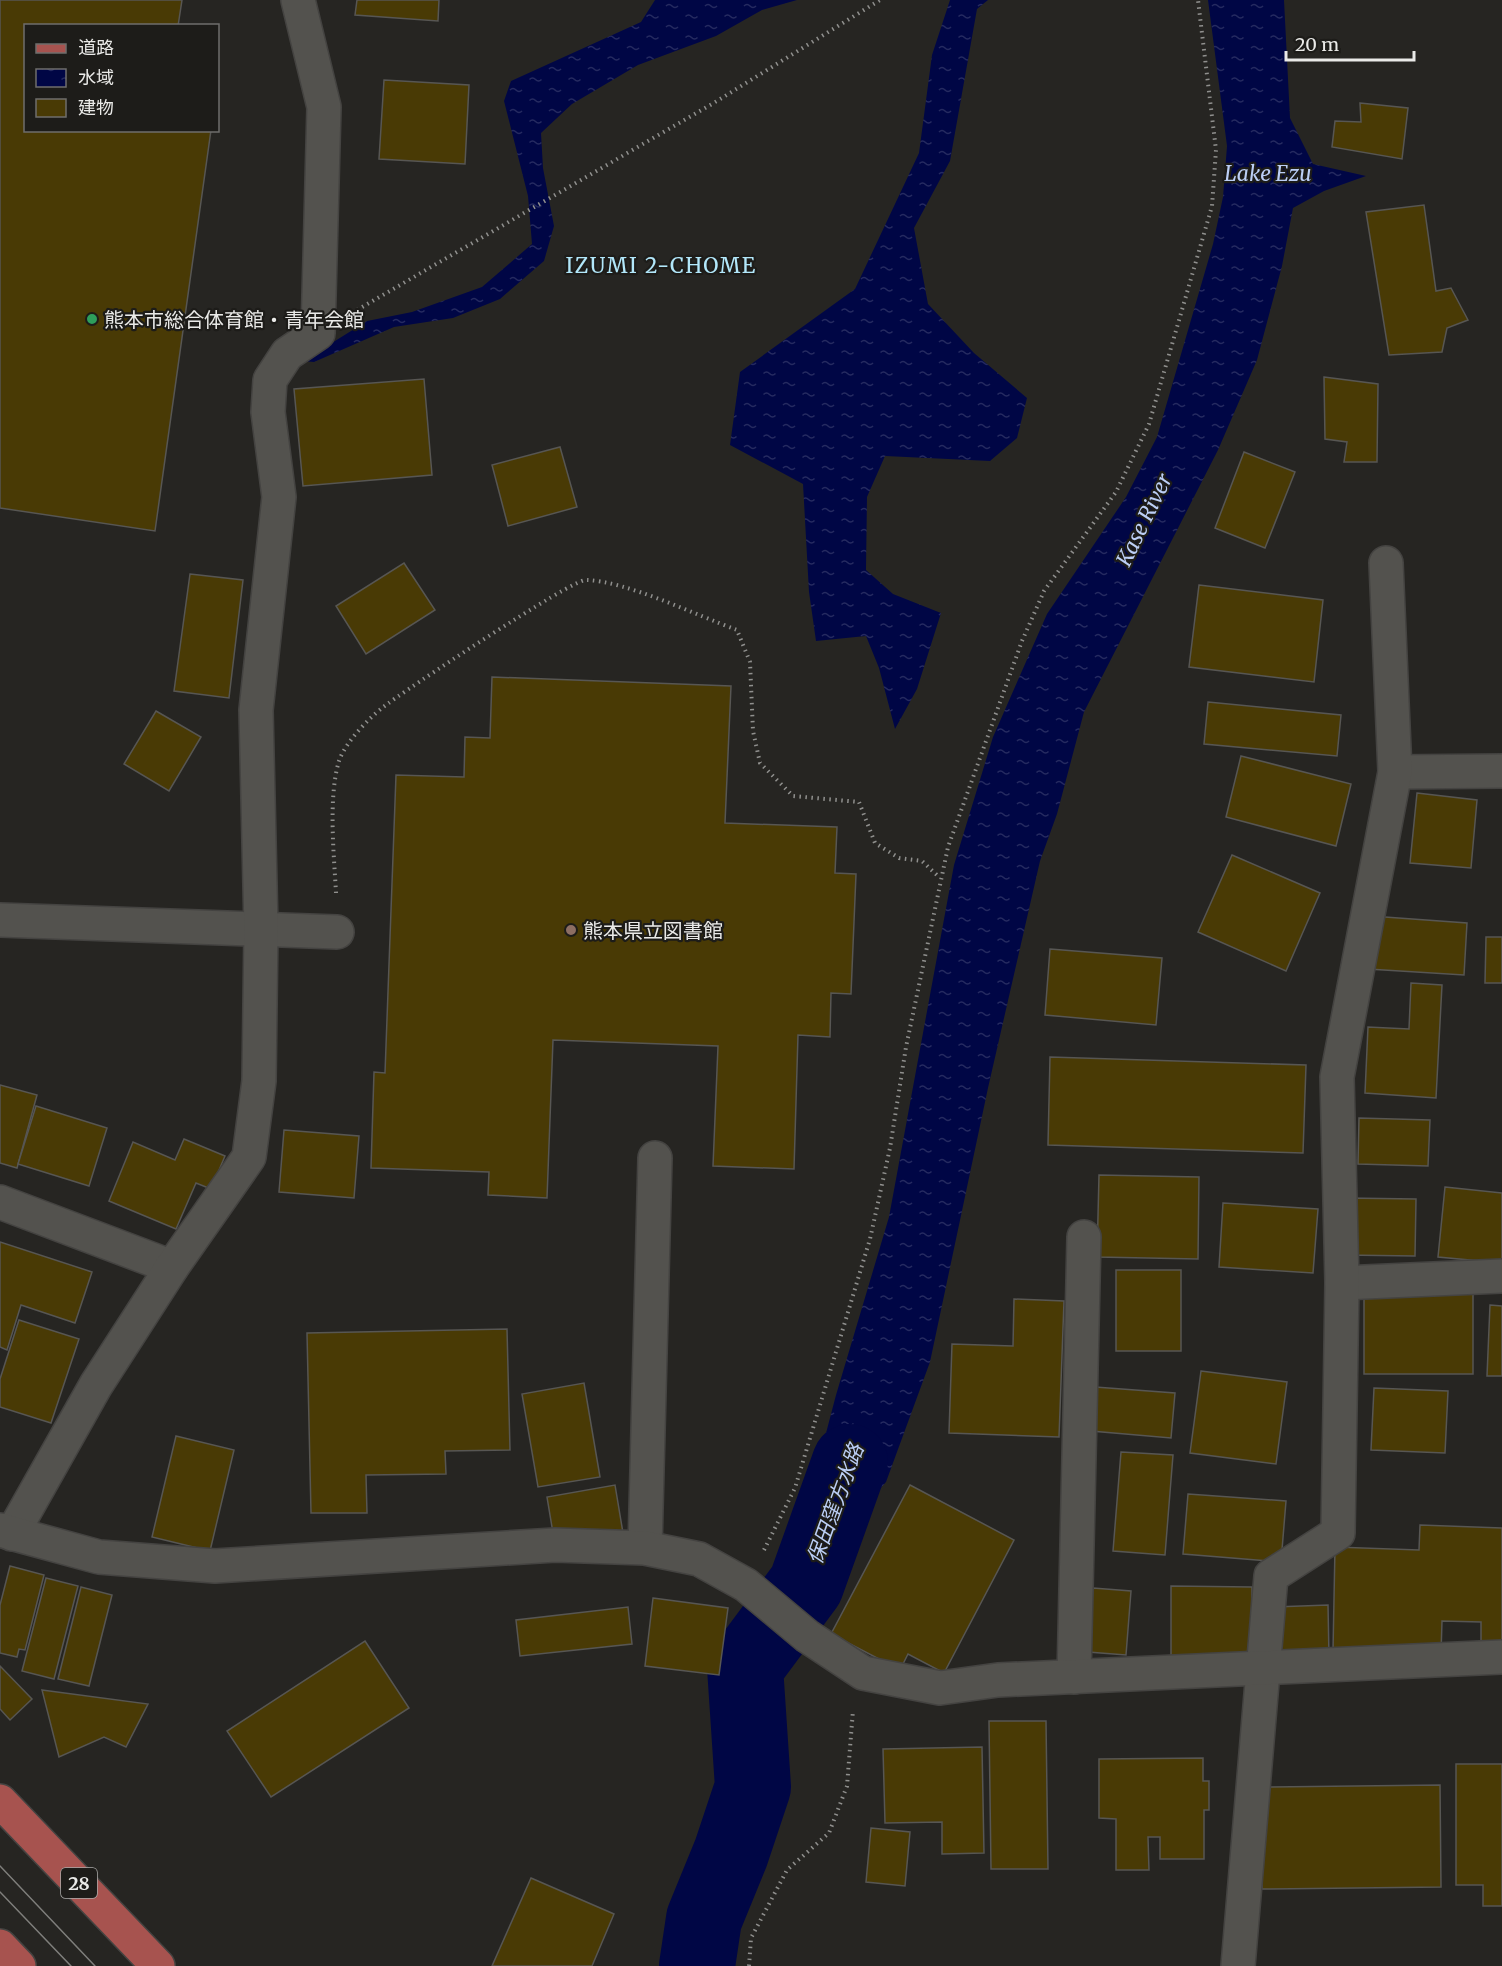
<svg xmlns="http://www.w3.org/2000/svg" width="1502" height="1966" font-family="Merriweather,'Noto Sans JP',serif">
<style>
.water{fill:url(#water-ripples)}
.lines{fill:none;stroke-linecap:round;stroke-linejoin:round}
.river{stroke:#000645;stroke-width:76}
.building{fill:#493a05;stroke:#575653;stroke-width:1.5}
.street-casing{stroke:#444341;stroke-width:36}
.secondary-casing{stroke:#444341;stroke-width:36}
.primary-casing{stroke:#444341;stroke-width:36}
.path{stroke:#90908e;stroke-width:4;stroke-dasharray:1.5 4.5;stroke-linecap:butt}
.street{stroke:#53524e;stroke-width:33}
.secondary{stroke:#53524e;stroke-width:33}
.primary{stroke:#a7534f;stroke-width:33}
.tram{stroke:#7f7f7c;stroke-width:1.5}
.leisure-dot{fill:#2e9e5b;stroke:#1d1c19;stroke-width:2}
.education-dot{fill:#8d6e63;stroke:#1d1c19;stroke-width:2}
.labels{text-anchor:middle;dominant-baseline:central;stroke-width:4.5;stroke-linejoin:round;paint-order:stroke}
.shield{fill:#1d1c19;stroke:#acacaa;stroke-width:1.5}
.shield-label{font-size:18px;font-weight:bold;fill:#eaeae8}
.poi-label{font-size:20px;fill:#eaeae8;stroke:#1d1c19;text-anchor:start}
.water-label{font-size:21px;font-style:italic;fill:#bccff6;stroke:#1d1c19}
.neighbourhood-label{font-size:21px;letter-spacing:1.5px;fill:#b2e7fa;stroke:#1d1c19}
</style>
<defs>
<pattern id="water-ripples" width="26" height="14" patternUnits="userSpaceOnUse" patternTransform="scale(1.5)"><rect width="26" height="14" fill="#000645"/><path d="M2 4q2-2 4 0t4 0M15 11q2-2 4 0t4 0" fill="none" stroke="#252a60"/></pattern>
</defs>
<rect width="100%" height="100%" fill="#262522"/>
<g class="water">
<polygon points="655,0 797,0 762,10 716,36 638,65 572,104 541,133 543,168 554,226 544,261 500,299 453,318 394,327 314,362 303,361 367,321 412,312 482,287 532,244 528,196 504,101 511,81 641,22"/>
<polygon points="950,0 988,0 977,9 950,161 914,228 928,304 974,353 1027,398 1017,438 990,461 885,456 867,497 866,570 893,594 941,613 917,689 895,729 879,668 866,636 816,641 809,592 803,484 730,445 740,372 855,289 919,153 932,55"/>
<polygon points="1208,0 1284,0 1290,118 1313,164 1366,176 1324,191 1293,208 1282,266 1257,360 1218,450 1084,712 1057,814 1040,861 988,1088 930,1362 886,1482 801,1577 815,1475 836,1395 889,1217 954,865 993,737 1047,614 1126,497 1157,437 1213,244 1223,197 1227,146"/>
</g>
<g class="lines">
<polyline class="river" points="697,1966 704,1919 731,1853 753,1787 745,1667 806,1585 850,1462"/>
</g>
<g class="building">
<polygon points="0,0 182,0 178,26 26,26 26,130 211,130 155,531 0,508"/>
<polygon points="357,0 439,0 438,21 355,15"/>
<polygon points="384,80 469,85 465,164 379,159"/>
<polygon points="1360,103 1408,108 1402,159 1332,147 1335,121 1361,122"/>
<polygon points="1424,205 1436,291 1451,288 1468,320 1447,328 1442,352 1389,355 1366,212"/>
<polygon points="1324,377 1378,384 1377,462 1344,462 1347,442 1325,439"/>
<polygon points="424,379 432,475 303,486 294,389"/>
<polygon points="560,447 577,507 508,526 492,465"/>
<polygon points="1244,452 1295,472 1265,548 1215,528"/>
<polygon points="404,563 435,610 366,654 336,606"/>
<polygon points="190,574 243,580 229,698 174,691"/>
<polygon points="1199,585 1323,600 1314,682 1189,667"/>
<polygon points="492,677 731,686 725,823 837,827 835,873 856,874 851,994 831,993 830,1037 798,1035 794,1169 713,1166 718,1046 553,1040 547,1198 488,1195 489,1172 371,1168 374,1072 385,1073 396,775 464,777 465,737 490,738"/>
<polygon points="1208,702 1341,715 1337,756 1204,744"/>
<polygon points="156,711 201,737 169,791 124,764"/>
<polygon points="1241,756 1351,784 1336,846 1226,817"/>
<polygon points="1417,793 1477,800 1471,868 1410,863"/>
<polygon points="1232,855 1320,893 1286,971 1198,932"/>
<polygon points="1371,916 1467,923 1464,975 1368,969"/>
<polygon points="1486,937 1502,937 1502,983 1485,983"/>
<polygon points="1050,949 1162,958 1156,1025 1045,1015"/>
<polygon points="1411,983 1442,985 1436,1098 1365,1093 1368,1027 1409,1029"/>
<polygon points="1050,1057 1306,1065 1303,1153 1048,1145"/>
<polygon points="0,1085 37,1095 17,1168 0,1163"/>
<polygon points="36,1106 107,1128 89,1186 18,1164"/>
<polygon points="1359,1118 1430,1120 1428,1166 1358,1164"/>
<polygon points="284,1130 359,1136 354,1198 279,1192"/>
<polygon points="184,1139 225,1156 211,1189 196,1183 176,1229 109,1201 133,1142 175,1160"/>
<polygon points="1099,1175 1199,1177 1198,1259 1097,1257"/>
<polygon points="1445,1187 1502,1193 1502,1263 1438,1257"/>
<polygon points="1346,1198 1416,1199 1415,1256 1344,1255"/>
<polygon points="1223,1203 1318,1209 1313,1273 1219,1267"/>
<polygon points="0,1242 92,1272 75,1323 21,1305 7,1350 0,1347"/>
<rect x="1116" y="1270" width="65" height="81"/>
<polygon points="1364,1285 1473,1286 1473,1374 1364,1374"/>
<polygon points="1014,1299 1064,1301 1059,1437 949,1433 952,1344 1013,1346"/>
<polygon points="1490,1305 1502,1306 1502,1376 1487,1376"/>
<polygon points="19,1320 79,1339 51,1423 0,1407 0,1379"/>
<polygon points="507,1329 510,1450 445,1451 446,1474 366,1475 367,1513 311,1513 307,1333"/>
<polygon points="1201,1371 1287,1382 1276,1464 1190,1453"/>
<polygon points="584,1383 600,1477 538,1487 522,1394"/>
<polygon points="1095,1387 1175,1393 1171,1438 1091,1431"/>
<polygon points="1374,1388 1448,1391 1445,1453 1371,1450"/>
<polygon points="176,1436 234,1450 210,1551 152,1537"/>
<polygon points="1121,1452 1173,1455 1165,1555 1113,1551"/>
<polygon points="615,1485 623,1533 555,1545 547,1497"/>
<polygon points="910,1485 1014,1540 944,1673 908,1654 900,1670 831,1634"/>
<polygon points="1188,1494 1286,1501 1281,1562 1183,1554"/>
<polygon points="1420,1525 1502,1528 1502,1647 1481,1647 1481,1622 1442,1621 1441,1654 1333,1651 1335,1547 1419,1550"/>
<polygon points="10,1566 44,1575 25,1650 19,1649 17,1657 0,1653 0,1605"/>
<polygon points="46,1578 78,1586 54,1679 22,1671"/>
<polygon points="1171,1586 1252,1587 1251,1659 1171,1659"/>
<polygon points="81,1587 112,1595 89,1686 58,1679"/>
<polygon points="1093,1588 1131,1591 1126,1655 1088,1652"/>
<polygon points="653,1598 728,1608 719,1675 645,1666"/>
<polygon points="1328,1605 1329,1657 1274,1657 1274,1607"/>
<polygon points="628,1607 632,1644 520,1656 516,1620"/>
<polygon points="365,1641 409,1708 271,1797 227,1731"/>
<polygon points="0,1666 32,1699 10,1720 0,1709"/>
<polygon points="42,1690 148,1704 126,1747 104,1737 59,1757"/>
<polygon points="989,1721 1046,1721 1048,1869 991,1869"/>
<polygon points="982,1747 984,1853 942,1854 942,1822 885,1823 883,1749"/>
<polygon points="1203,1758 1203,1781 1209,1781 1209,1810 1204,1810 1204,1859 1160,1859 1160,1837 1148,1837 1149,1870 1116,1870 1116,1819 1099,1818 1099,1759"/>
<polygon points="1456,1764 1502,1764 1502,1906 1483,1906 1483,1885 1456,1885"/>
<polygon points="1440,1785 1441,1887 1262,1889 1260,1787"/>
<polygon points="871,1828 910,1832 905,1886 866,1882"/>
<polygon points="531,1878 614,1914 592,1966 492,1966"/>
</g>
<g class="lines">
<g class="street-casing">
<g id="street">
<polyline points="1395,772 1502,771"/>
<polyline points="0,920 337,932"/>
<polyline points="0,1202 172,1267"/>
<polyline points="1342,1283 1502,1276"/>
<polyline points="12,1534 96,1385 172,1267 249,1157 259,1081 261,929 256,710 279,497 268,412 270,380 287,354 318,333 324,107 298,0"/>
<polyline points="645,1548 655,1158"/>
<polyline points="1074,1677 1084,1237"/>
<polyline points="1238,1966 1271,1576 1338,1533 1342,1283 1337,1077 1395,772 1386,563"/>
</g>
</g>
<g class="secondary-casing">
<polyline id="secondary" points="0,1530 99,1557 215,1566 555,1545 645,1548 699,1559 746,1585 807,1636 863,1673 940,1688 998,1680 1502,1657"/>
</g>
<g class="primary-casing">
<g id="primary">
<polyline points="0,1801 158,1966"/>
<polyline points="0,1946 19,1966"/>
</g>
</g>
<g class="path">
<polyline points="357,310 717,101 880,0"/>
<path d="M336 893C334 855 328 797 339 761 345 743 367 720 382 708 402 692 572 579 586 580 626 581 696 615 737 630L750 662 753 731 760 763 793 796 859 802 875 843 899 858 922 861 940 878"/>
<polyline points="764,1550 795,1488 870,1239 890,1148 906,1047 948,847 1022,641 1044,591 1116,492 1149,424 1212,206 1216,150 1198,0"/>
<polyline points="749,1966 751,1938 787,1870 829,1833 847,1786 853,1710"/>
</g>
<use href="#street" class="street"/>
<use href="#secondary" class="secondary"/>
<use href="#primary" class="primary"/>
<g class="tram">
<polyline points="0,1866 95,1966"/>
<polyline points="0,1892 71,1966"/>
</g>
</g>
<circle class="leisure-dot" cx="92" cy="319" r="6"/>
<circle class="education-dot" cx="571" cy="930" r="6"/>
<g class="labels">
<rect class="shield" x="61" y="1868" width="36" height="30" rx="4.5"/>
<g class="shield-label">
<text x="79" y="1883">28</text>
</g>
<g class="poi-label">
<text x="104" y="319">熊本市総合体育館・青年会館</text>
<text x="583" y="930">熊本県立図書館</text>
</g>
<g class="water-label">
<text x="1268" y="173">Lake Ezu</text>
<text transform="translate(1144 520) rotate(-64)">Kase River</text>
<text transform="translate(835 1504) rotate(-70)">保田窪方水路</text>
</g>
<g class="neighbourhood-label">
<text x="661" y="265">IZUMI 2-CHOME</text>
</g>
</g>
<rect x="24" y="24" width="195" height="108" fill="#1d1c19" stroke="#6f6e6c" stroke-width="1.5"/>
<rect x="36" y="44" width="30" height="9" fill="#a7534f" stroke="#6f6e6c" stroke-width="1.5"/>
<text x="78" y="54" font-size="18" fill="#eaeae8">道路</text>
<rect x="36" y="69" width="30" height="18" fill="url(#water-ripples)" stroke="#6f6e6c" stroke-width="1.5"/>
<text x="78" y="84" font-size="18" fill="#eaeae8">水域</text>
<rect x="36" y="99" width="30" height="18" fill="#493a05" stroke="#6f6e6c" stroke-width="1.5"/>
<text x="78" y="114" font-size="18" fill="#eaeae8">建物</text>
<path d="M1286 51v9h128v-9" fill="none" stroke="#eaeae8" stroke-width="3"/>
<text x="1295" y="51" font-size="18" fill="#eaeae8" stroke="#1d1c19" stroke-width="4.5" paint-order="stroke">20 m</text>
</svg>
